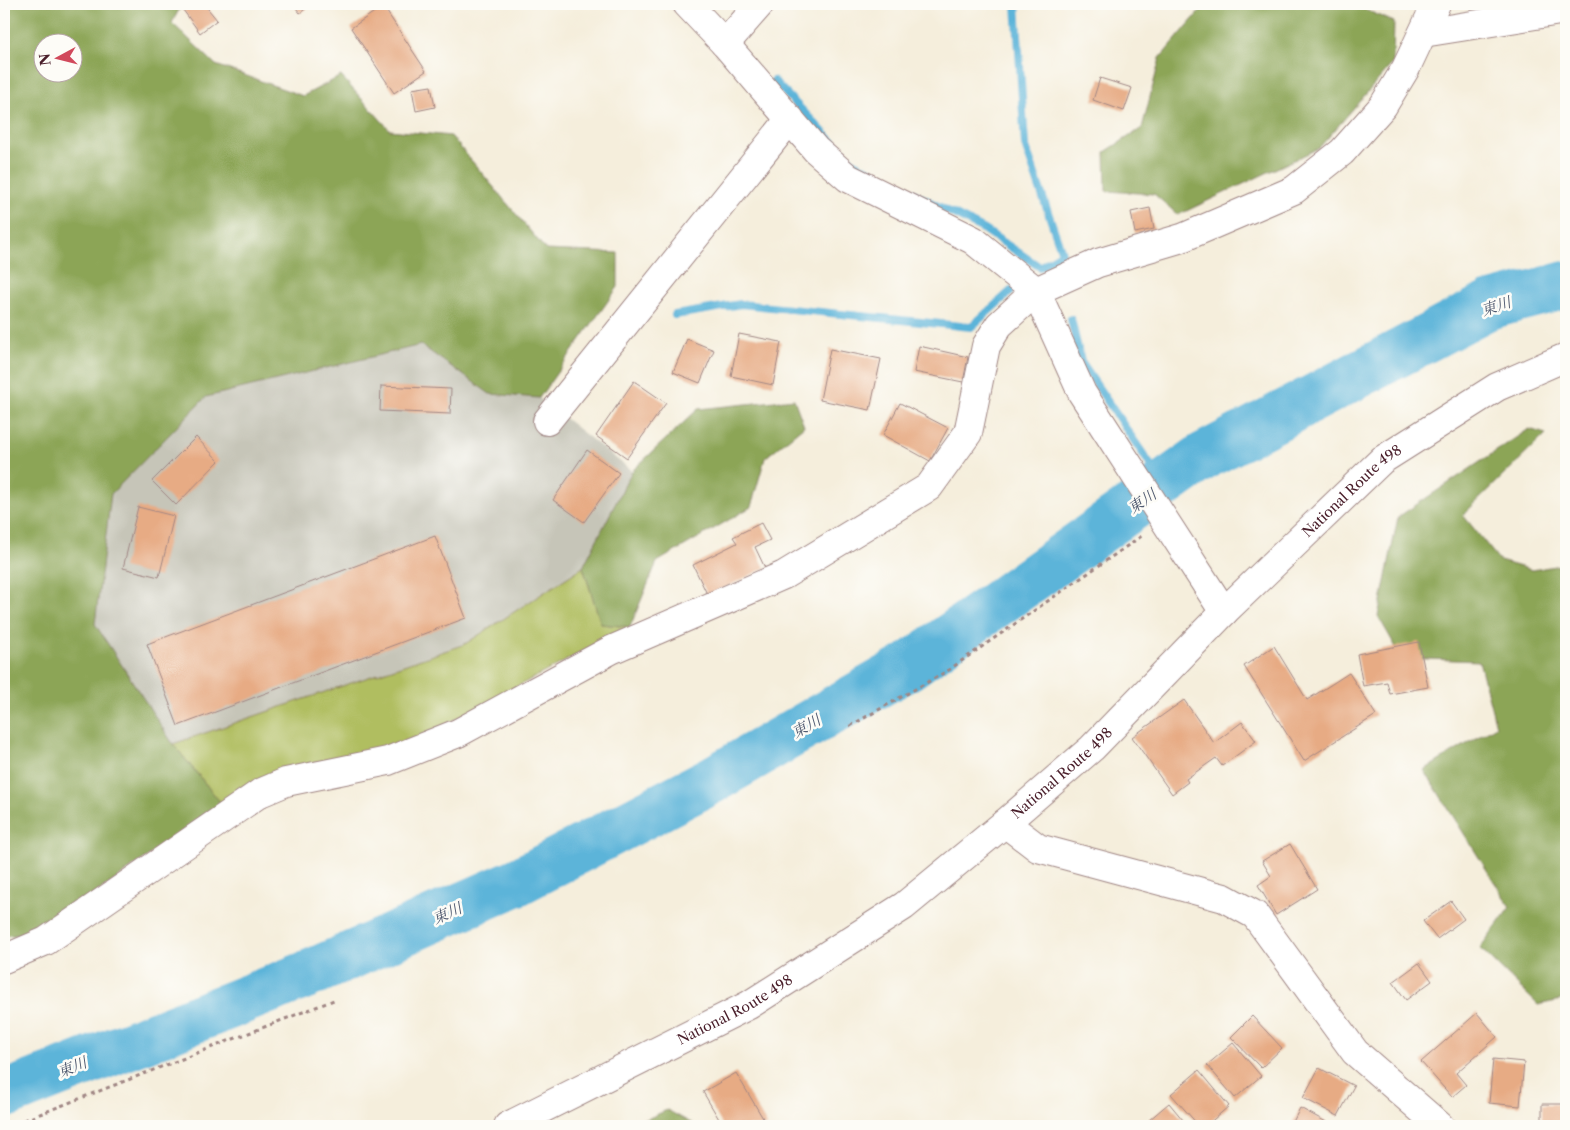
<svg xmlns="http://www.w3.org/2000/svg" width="1570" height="1130" font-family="'Libre Caslon Text','Noto Serif JP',serif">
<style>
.industrial{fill:#c6c5b8}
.green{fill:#b0be61;stroke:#7d6e46}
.forest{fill:#8ca557;stroke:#6b6241;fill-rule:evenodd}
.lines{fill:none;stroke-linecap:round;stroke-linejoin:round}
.stream{stroke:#5cb4d9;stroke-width:8}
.river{stroke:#5cb4d9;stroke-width:48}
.building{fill:#e7ab84}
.minor-casing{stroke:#a08684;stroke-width:30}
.highway-casing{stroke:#a08684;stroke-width:30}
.path{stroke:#a08684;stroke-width:3;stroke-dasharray:4 4;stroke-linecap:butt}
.minor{stroke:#fff;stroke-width:28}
.highway{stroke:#fff;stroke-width:28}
.labels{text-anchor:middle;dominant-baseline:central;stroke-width:5;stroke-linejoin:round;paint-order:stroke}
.street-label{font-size:14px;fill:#4a1f2b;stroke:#fdfcf7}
.water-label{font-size:15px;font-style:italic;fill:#515b71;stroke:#fdfcf7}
</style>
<rect width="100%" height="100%" fill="#fdfcf7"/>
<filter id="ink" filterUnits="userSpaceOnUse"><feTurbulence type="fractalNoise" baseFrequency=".02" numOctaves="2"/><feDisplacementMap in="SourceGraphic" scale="10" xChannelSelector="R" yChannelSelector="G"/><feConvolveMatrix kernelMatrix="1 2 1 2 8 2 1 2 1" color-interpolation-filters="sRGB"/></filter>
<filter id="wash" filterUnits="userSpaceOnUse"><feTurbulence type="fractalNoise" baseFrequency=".0096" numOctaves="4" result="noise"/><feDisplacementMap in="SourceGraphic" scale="20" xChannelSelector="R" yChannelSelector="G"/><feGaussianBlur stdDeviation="1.12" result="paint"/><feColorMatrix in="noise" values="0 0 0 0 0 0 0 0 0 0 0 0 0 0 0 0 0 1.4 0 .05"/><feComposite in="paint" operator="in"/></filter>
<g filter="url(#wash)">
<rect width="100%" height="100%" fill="#f5eedc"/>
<polygon class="industrial" points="421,345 490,394 539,398 632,471 583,567 465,644 173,744 95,624 111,494 206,397"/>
<polygon class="green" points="583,567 601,624 630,627 416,740 269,773 221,803 173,744 465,644"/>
<g class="forest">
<path d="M4 4H182L172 23 216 65 303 96 341 76 390 130 451 136 546 250 618 253V287L539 398 490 394 421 345 206 397 111 494 95 624 173 744 221 803 42 933 4 936ZM42 42H72V72H42Z"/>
<polygon points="1210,4 1352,4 1394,22 1393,63 1319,148 1178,215 1154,194 1106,191 1105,152 1142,128 1160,58 1205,5"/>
<polygon points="794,399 804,426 765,458 751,507 657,562 630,627 601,624 583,567 632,471 698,409"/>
<polygon points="1529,429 1546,434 1463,515 1500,561 1532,570 1566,564 1566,999 1538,1005 1480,948 1510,907 1424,770 1496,726 1479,661 1402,658 1378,616 1398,517"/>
<polygon points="667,1110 693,1124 694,1126 631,1126"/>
</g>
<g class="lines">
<g class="stream">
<polyline points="774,81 852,162 985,230 1040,267 1062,253 1025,145 1016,4"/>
<polyline points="675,315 741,304 971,327 1011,291"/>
<polyline points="1071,319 1081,362 1164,485"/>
</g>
<polyline class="river" points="4,1095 306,975 517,882 712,780 908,667 1204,456 1488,306 1566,285"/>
</g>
<g id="blocks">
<g class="building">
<polygon points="190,4 204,4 217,20 200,33 183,10"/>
<polygon points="293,4 312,4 300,13"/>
<polygon points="383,6 426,71 394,93 351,28"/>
<polygon points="1100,78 1132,88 1124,111 1093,100"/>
<polygon points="431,86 435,107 416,111 412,89"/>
<polygon points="1150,208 1154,229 1135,233 1131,212"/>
<polygon points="739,334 781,342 773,385 731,376"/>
<polygon points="687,339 714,350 700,383 673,372"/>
<polygon points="919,346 968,357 963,382 914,372"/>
<polygon points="830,349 881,359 870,410 820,400"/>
<polygon points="634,381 666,403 627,458 596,436"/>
<polygon points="381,386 451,389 450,414 380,411"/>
<polygon points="900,403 948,428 930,461 883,435"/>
<polygon points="196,437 219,461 176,505 152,481"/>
<polygon points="587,450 619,473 584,522 553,500"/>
<polygon points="138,507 174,516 159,577 123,568"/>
<polygon points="761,523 770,540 755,547 765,568 708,596 693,565 737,543 733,537"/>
<polygon points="435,536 466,618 178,726 147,644"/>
<polygon points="1419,642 1428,687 1390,694 1387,682 1363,686 1357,654"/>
<polygon points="1274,646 1307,700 1349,673 1376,715 1304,761 1244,666"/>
<polygon points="1184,700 1214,743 1242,722 1256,741 1222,766 1216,758 1186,779 1188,782 1172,794 1132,737"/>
<polygon points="1290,844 1317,889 1276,915 1258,885 1271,876 1262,861"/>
<polygon points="1451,901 1464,919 1437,939 1423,921"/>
<polygon points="1419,963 1432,981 1406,1000 1393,982"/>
<polygon points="1477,1013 1497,1037 1456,1073 1466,1085 1452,1097 1421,1062"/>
<polygon points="1252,1016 1282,1048 1261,1068 1231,1037"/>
<polygon points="1233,1043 1261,1076 1235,1098 1207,1065"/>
<polygon points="1493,1059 1524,1062 1520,1106 1489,1103"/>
<polygon points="1319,1068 1354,1086 1338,1116 1303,1098"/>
<polygon points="1199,1070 1229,1106 1206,1126 1199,1126 1171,1094"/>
<polygon points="736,1073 767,1125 765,1126 723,1126 703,1092"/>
<polygon points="1169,1103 1188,1126 1142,1126"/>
<rect x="1542" y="1104" width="24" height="22"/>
<polygon points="1300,1108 1332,1125 1331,1126 1291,1126"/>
</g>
</g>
</g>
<g filter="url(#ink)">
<use href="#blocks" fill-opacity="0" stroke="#a08684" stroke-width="1"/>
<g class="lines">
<g class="minor-casing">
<g id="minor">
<polyline points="687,4 725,44 816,150 848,178 973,240 1036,291 1082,393 1224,612"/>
<polyline points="1423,33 1566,10"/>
<polyline points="725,44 760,4"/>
<polyline points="547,421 790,119"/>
<polyline points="1005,823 1038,848 1224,898 1255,915 1355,1052 1440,1126"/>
<polyline points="4,959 46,941 260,793 286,782 388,761 458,733 611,650 784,575 929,487 968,433 986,346 999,325 1036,291 1098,263 1182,238 1294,190 1342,152 1383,106 1406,68 1436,4"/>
</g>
</g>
<g class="highway-casing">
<g id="highway">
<path id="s1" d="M508 1126 749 1005 904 906 1005 823 1092 748 1224 612 1382 460 1497 387 1566 357"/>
</g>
</g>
<g class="path">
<polyline points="850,726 947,671 1143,535"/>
<polyline points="9,1126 334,1000"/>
</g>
<use href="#minor" class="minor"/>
<use href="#highway" class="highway"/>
</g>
</g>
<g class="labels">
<g class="street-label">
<text stroke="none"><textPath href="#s1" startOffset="1065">National Route 498</textPath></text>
<text stroke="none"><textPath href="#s1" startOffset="660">National Route 498</textPath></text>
<text stroke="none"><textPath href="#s1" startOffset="255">National Route 498</textPath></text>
</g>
<g class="water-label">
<text transform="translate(1496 306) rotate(-19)">東川</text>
<text transform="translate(1142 501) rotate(-35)">東川</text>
<text transform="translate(806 726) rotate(-30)">東川</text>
<text transform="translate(447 913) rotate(-24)">東川</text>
<text transform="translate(72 1067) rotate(-22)">東川</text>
</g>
</g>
<rect width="1570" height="1130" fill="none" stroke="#fdfcf7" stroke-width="20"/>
<g transform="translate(58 58) rotate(263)"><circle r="24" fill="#fdfcf7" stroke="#b5a4a5"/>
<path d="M0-4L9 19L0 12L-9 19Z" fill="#d1495b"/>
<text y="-8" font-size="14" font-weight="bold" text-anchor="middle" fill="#4a1f2b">N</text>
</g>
</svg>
